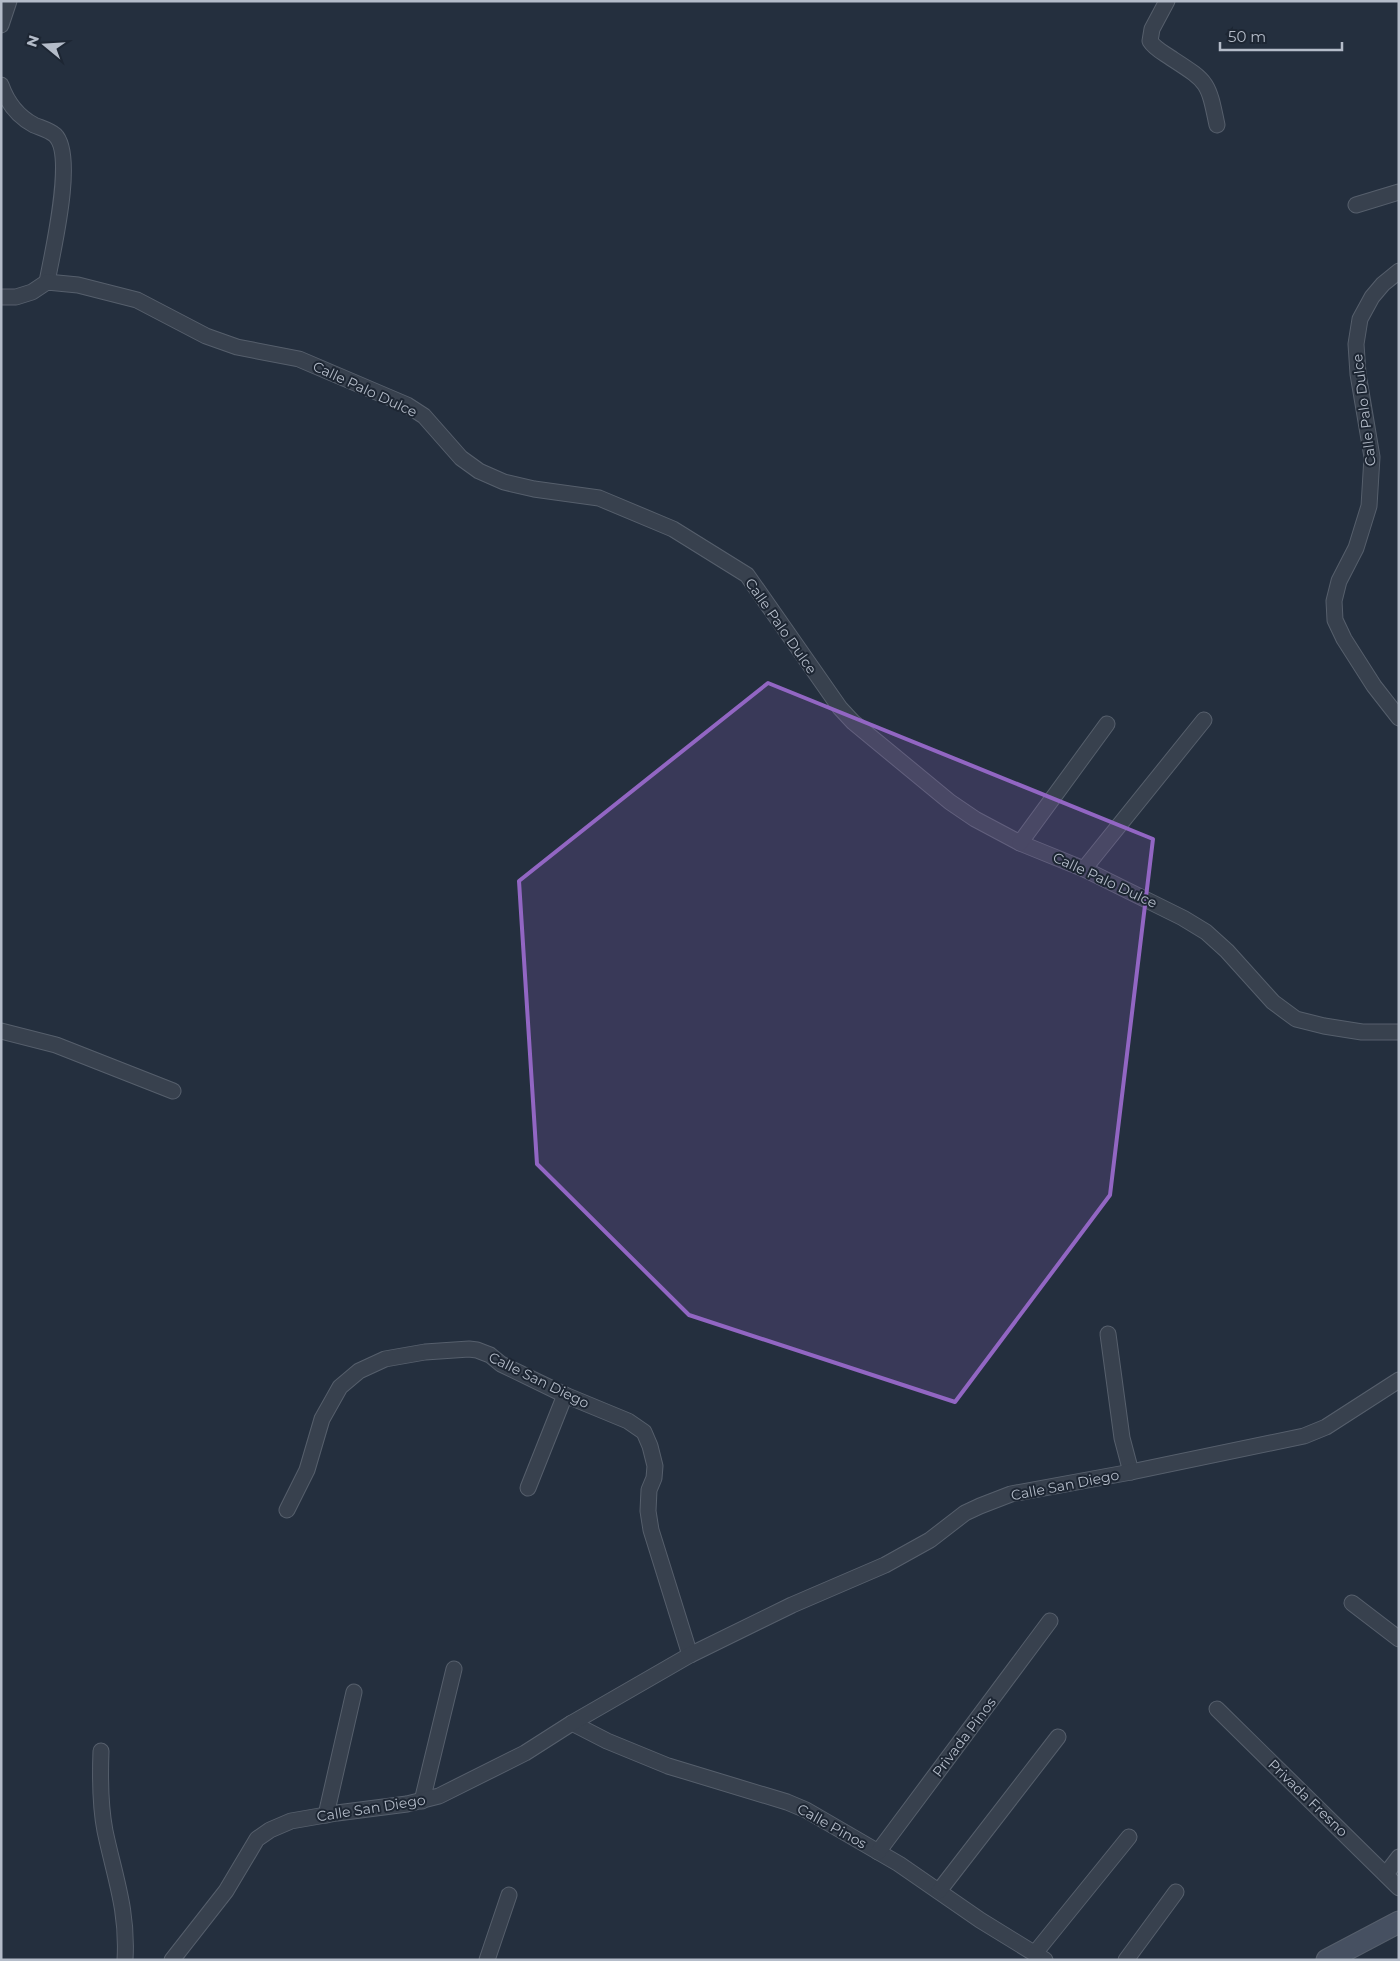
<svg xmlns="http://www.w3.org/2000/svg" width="1400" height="1961" font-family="Montserrat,sans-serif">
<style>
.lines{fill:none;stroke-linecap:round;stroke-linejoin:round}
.street-casing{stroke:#565f6c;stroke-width:17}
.secondary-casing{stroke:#565f6c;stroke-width:23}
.street{stroke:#38414e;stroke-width:15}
.secondary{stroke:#465061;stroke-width:21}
.marked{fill:#9266c3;fill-opacity:0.2;stroke:#9266c3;stroke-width:4;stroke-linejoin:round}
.labels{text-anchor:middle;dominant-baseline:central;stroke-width:4;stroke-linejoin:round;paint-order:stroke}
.street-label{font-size:14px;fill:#b4bcc9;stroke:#1d2633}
</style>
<rect width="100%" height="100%" fill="#242f3e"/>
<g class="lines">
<g class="street-casing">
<g id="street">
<path d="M1167 1 1152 29 1150 41C1155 49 1164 53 1171 58 1208 82 1208 81 1217 125"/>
<polyline points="1,25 9,1"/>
<path d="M1 85C7 102 17 116 34 125 41 128 49 130 55 135 76 155 52 254 47 282"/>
<polyline points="1356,205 1399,192"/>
<polyline points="1399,271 1383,284 1372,297 1360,319 1356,344 1358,374 1372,457 1369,506 1356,548 1339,581 1334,601 1335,620 1344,639 1374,686 1399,718"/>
<polyline points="1,297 16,297 32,292 47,282 78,285 137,300 206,336 237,347 299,359 407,405 424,416 461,458 479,471 504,482 534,489 599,498 673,529 747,575 840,708 853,722 950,802 975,819 1020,843 1084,869 1183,918 1206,932 1227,951 1273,1002 1296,1019 1324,1026 1362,1032 1399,1032"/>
<polyline points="1020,843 1107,724"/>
<polyline points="1084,869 1204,720"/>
<polyline points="1,1031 56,1045 173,1091"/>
<polyline points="1108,1334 1122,1438 1131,1472"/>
<polyline points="528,1488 565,1395"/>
<polyline points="287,1510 307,1470 322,1419 340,1387 359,1371 385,1359 425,1352 469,1349 477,1350 490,1355 501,1364 565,1395 628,1421 644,1432 650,1446 655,1466 654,1478 649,1490 648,1511 651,1530 690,1655"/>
<polyline points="1352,1603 1399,1639"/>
<polyline points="1217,1709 1399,1888"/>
<polyline points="572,1723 607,1741 668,1766 787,1802 806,1810 899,1864 980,1920 1045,1960"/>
<path d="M101 1751C100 1777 100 1805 105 1831 115 1878 128 1911 125 1960"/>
<polyline points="422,1801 454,1669"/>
<polyline points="326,1815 354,1692"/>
<polyline points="878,1852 1050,1621"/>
<polyline points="1386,1874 1399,1857"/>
<polyline points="939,1891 1058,1737"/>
<polyline points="1035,1953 1129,1837"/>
<polyline points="172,1960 226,1891 257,1839 270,1830 291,1821 337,1813 407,1804 439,1796 525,1753 572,1723 690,1655 792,1605 885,1565 930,1540 965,1513 980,1506 1011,1494 1131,1472 1304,1436 1326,1427 1399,1380"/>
<polyline points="487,1960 509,1895"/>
<polyline points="1126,1960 1176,1892"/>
</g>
</g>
<g class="secondary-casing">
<polyline id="secondary" points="1327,1960 1399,1922"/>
</g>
<use href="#street" class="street"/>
<use href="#secondary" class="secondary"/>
</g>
<path class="marked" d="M768 683 1153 839 1110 1195 955 1402 689 1315 537 1164 519 881Z"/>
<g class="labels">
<g class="street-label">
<text transform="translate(365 389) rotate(25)">Calle Palo Dulce</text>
<text transform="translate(1364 410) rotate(-97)">Calle Palo Dulce</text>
<text transform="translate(781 626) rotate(55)">Calle Palo Dulce</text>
<text transform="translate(1105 880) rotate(25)">Calle Palo Dulce</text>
<text transform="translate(539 1380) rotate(26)">Calle San Diego</text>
<text transform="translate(1065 1485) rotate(-11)">Calle San Diego</text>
<text transform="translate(964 1737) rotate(-53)">Privada Pinos</text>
<text transform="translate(1308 1798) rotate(44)">Privada Fresno</text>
<text transform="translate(371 1808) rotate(-9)">Calle San Diego</text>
<text transform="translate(832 1826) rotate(29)">Calle Pinos</text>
</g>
</g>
<rect width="1400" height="1961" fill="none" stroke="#b4bcc9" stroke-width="5"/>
<g transform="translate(45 45) rotate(288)" stroke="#1d2633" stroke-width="4" paint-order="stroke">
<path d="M0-4L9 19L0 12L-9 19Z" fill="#b4bcc9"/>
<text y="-8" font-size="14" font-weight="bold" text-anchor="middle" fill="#b4bcc9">N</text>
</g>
<path d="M1220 42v8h122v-8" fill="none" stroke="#b4bcc9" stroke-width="2.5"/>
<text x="1228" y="42" font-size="15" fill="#b4bcc9" stroke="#1d2633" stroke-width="4" paint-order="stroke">50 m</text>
</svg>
